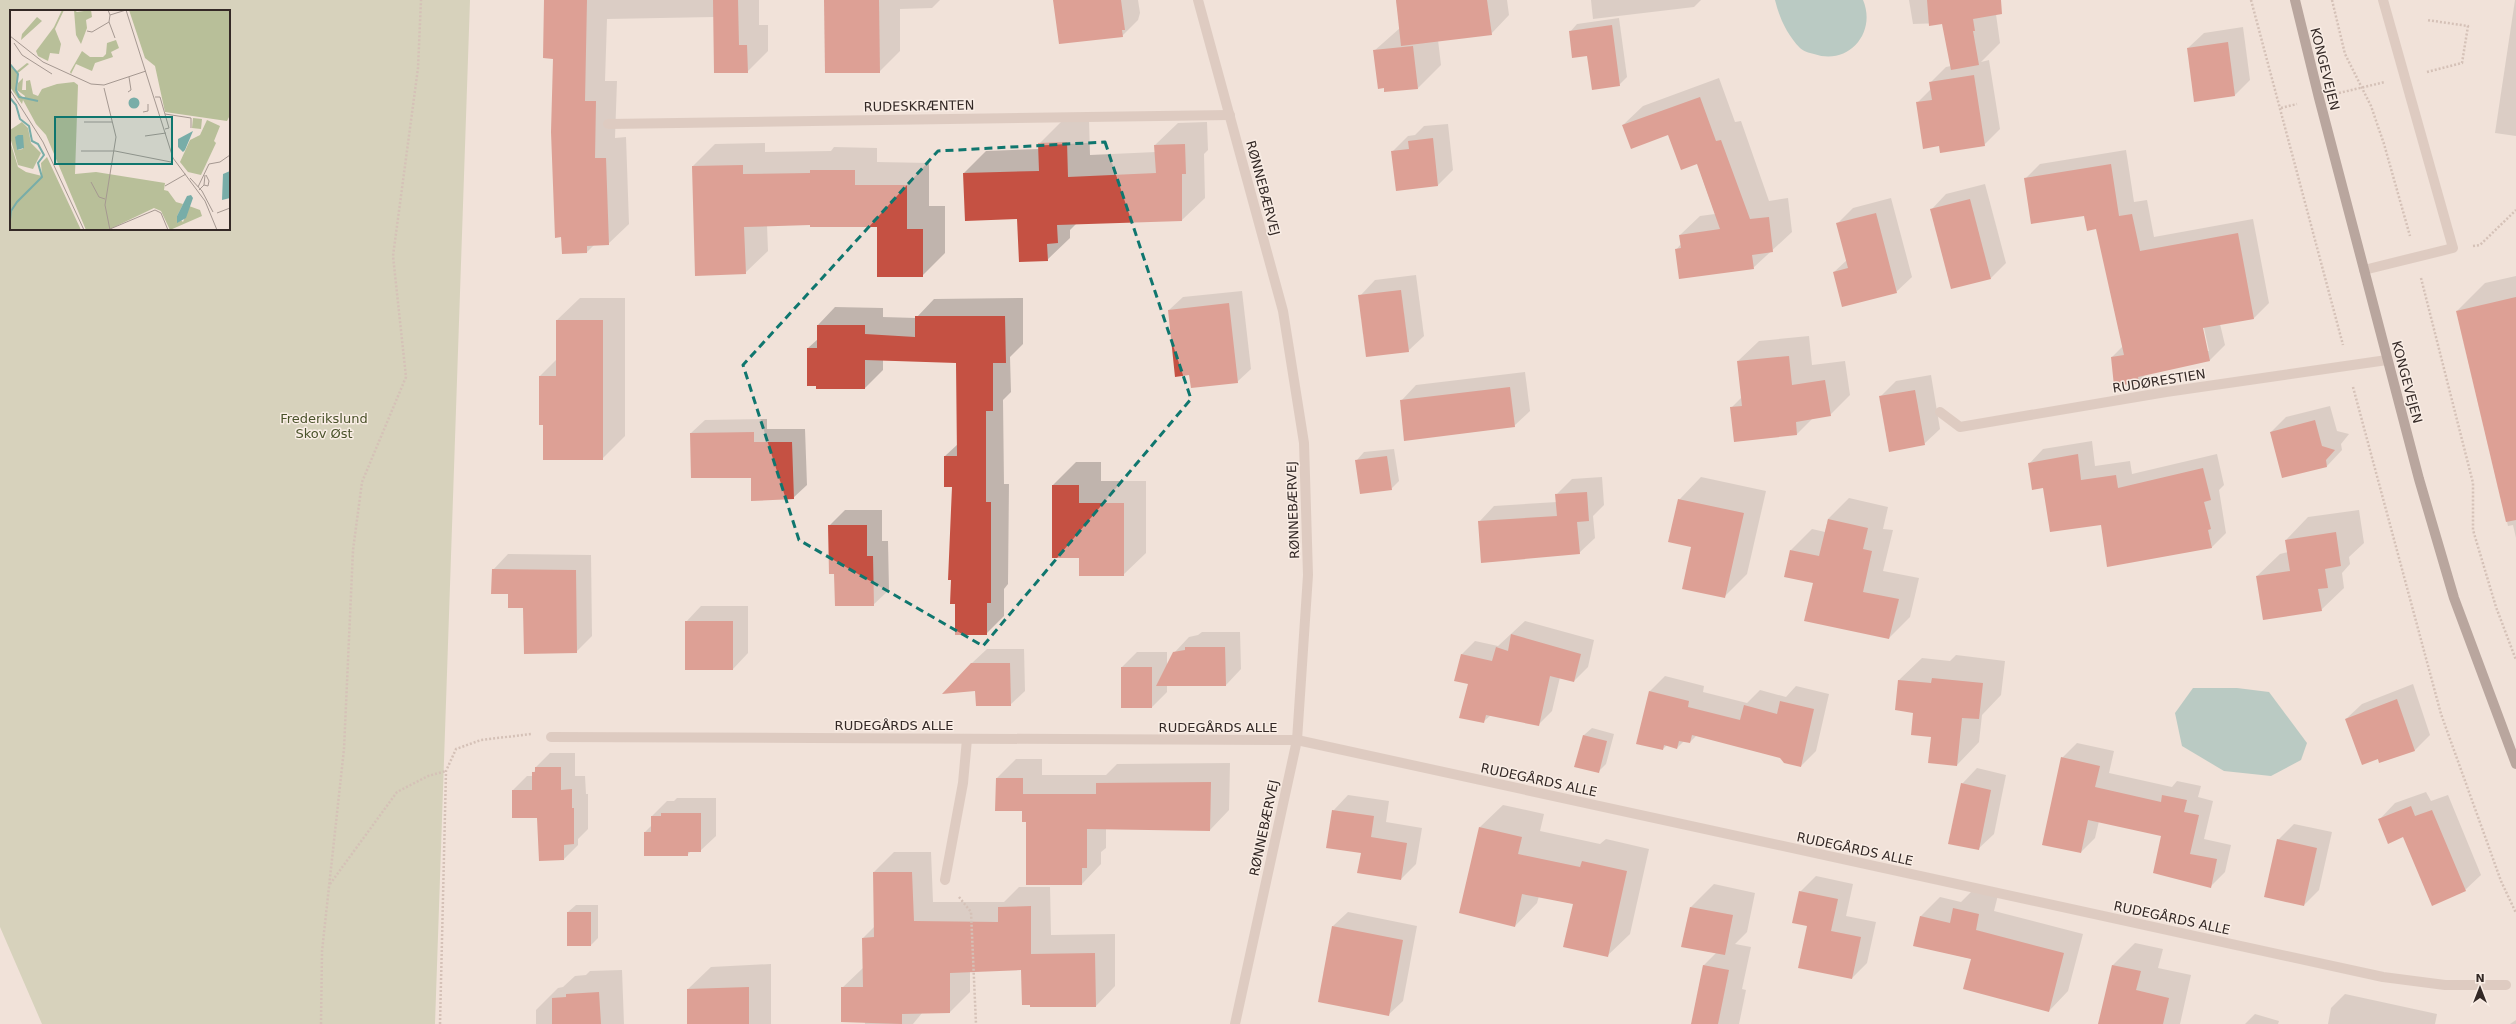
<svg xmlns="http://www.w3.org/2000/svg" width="2516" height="1024" font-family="'DejaVu Sans',sans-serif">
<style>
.green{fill:#b8bf99;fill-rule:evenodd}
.water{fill:#78ada8}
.shadow{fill:#0003;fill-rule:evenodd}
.building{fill:#c55143}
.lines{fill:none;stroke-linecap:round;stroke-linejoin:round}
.path{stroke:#b49a8f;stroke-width:2.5;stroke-dasharray:2 2;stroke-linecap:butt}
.minor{stroke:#c8b0a5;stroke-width:10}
.major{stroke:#765d57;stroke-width:10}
.marked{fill:none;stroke:#0f766e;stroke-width:3;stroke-dasharray:8 5;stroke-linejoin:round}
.labels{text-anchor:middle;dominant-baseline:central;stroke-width:3;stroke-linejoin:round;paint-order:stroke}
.street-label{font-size:13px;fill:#342926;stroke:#f9ede5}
.park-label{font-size:13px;fill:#49522a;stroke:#f9ede5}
.inset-river{fill:none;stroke:#78ada8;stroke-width:2}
.inset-road{fill:none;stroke:#a59891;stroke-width:1}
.view{fill:#0f766e;fill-opacity:0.15;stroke:#0f766e;stroke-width:2}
.inset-edge{fill:none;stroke:#342926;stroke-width:2}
</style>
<rect width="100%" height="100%" fill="#f1e2d9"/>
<path class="green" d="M0 0H470L435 1024H42L0 927ZM11 11H229V229H11Z"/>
<g class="water">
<path d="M1775 0H1863C1877 33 1848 66 1814 54 1809 53 1803 51 1800 48 1787 35 1779 17 1775 0Z"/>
<polygon points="2193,688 2237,688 2269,692 2307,743 2301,760 2271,776 2224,771 2182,746 2175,713"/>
</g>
<g class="shadow">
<polygon points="545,0 759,0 759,25 768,25 768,51 747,72 714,17 607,19 605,81 617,81 615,138 626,137 629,224 608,244 594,245 587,252"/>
<polygon points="825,0 940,0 932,8 900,9 900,51 879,72"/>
<polygon points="1054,0 1138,0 1140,13 1138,20 1122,36"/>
<polygon points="1396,0 1507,0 1509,15 1491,34 1438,40 1441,65 1418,88 1385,91 1374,51 1400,28"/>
<polygon points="1591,0 1701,0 1694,7 1593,19"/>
<polygon points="1909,0 1994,0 2000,43 1981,62 1989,60 2000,129 1984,145 1940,145 1917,103 1931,89 1930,83 1946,67 1951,66 1943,23 1913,24"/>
<polygon points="2515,0 2516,0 2516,136 2495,133"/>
<polygon points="1619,18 1627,77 1619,85 1588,55 1570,32 1577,24"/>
<polygon points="2243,27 2250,80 2235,95 2195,101 2188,48 2204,33"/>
<polygon points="1719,78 1735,122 1741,121 1769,201 1788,198 1792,232 1753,268 1676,250 1681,244 1680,235 1700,216 1715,214 1697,163 1669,134 1623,125 1643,106"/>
<polygon points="1089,120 1090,155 1156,152 1155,145 1178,123 1207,122 1208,150 1204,154 1205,198 1182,220 1077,223 1070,230 1070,238 1047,260 1018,218 964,173 986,151 1039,149 1039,144 1062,121"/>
<polygon points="1448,124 1453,170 1438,185 1397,190 1392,152 1408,136 1415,135 1424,126"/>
<polygon points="765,143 765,152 831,151 834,147 877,148 877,162 929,163 929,206 945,206 945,253 922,276 878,226 811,224 767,225 768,251 745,273 693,166 715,144"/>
<path d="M2126 150 2134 202 2147 200 2154 237 2253 219 2269 303 2254 318 2220 324 2225 345 2210 360 2146 374 2138 382 2112 357 2123 346 2097 228 2085 215 2025 179 2040 164ZM2201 323H2203L2209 351H2207Z"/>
<polygon points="1985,184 2006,263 1991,278 1931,210 1946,194"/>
<polygon points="1891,198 1912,277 1896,292 1834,272 1847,260 1837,224 1853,208"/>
<polygon points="1416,275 1424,336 1408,351 1360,296 1375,280"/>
<polygon points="2516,276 2516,538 2513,525 2508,526 2457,311 2485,283"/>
<polygon points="1242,291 1251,369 1237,382 1169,310 1183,297"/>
<polygon points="580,298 625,298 625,436 602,459 544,424 540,376 557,359 557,320"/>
<polygon points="1023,298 1023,344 1010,357 1011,392 1003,400 1004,484 1009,484 1008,584 1004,589 1004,616 986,634 956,603 952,579 953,486 945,456 958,444 957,362 883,360 883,370 865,388 808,348 818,339 818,325 835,307 883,308 883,317 916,318 934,299"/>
<polygon points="1809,336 1812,365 1845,361 1850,395 1830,415 1813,418 1797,434 1731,408 1742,397 1738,361 1759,341"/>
<polygon points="1525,372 1530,411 1514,426 1401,401 1416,385"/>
<polygon points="1931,375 1940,429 1924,444 1881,396 1896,381"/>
<polygon points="2330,406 2337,431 2349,434 2341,444 2342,450 2327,466 2271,432 2286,417"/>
<polygon points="767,419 767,429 805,429 807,485 793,498 751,477 691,433 705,420"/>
<polygon points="2092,441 2095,466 2130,461 2132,474 2217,454 2224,485 2219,490 2226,533 2212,547 2102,524 2044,487 2029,464 2043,449"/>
<polygon points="1394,449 1399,481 1391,489 1357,460 1364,452"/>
<polygon points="1076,462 1101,462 1101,481 1146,481 1146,553 1123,575 1080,557 1053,485"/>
<polygon points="1602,477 1604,505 1593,516 1595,538 1579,553 1479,522 1494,506 1557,502 1556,495 1572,479"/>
<polygon points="1701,477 1766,491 1747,574 1724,597 1679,500"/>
<polygon points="1849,498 1888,507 1883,529 1893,530 1883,571 1919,578 1910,617 1889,638 1814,582 1791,550 1812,529 1825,532 1828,519"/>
<polygon points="845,510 882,510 882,541 888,541 889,590 873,605 835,573 829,526"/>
<polygon points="2359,510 2364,543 2349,557 2350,564 2342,573 2344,588 2321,610 2257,576 2280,554 2288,552 2286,540 2308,517"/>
<polygon points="508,554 591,555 592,636 576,652 509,593 493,570"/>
<polygon points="701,606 748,606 748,653 733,669 686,622"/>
<polygon points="1525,621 1594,640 1588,667 1574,681 1560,677 1552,711 1538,725 1491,715 1483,722 1461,655 1475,641 1498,646"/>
<polygon points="1202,632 1240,632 1241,669 1226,685 1167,685 1167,692 1152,707 1122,667 1137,652 1167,652 1167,666 1174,653 1189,637 1198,635"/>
<polygon points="987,649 1024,649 1025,691 1010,705 976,690 972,663"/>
<polygon points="1956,655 2005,661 2001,695 1982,715 1979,742 1957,765 1914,712 1899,680 1922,658 1950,661"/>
<polygon points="1665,676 1704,686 1703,692 1747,703 1760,690 1786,697 1796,686 1829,694 1816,751 1801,766 1781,757 1697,735 1690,742 1684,741 1677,748 1667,745 1663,749 1650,691"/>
<polygon points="2413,684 2430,735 2415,750 2380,762 2346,719 2362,704"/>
<polygon points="1592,728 1614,734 1606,764 1598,772 1584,735"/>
<polygon points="2077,743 2114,751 2109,773 2172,787 2177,781 2201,786 2198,797 2213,801 2204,839 2231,845 2225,872 2211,886 2162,835 2099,821 2095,838 2081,852 2062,758"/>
<polygon points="550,753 575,753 575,776 585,776 586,794 588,794 588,829 578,839 578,845 564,859 538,817 513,790 527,776 533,776 536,767"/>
<polygon points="1016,759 1042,759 1042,775 1106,775 1117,764 1230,763 1229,810 1210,830 1106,828 1106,848 1101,852 1101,864 1082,884 1027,884 1027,821 1023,810 997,778"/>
<polygon points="1977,768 2006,775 1994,834 1978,849 1962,784"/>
<polygon points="2426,792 2431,801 2448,795 2481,875 2465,890 2404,836 2380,819 2395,803"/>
<polygon points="1348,795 1389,801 1386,822 1422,828 1416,864 1401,879 1362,852 1333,811"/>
<polygon points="677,798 716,798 716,836 700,851 691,851 687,855 645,832 652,825 652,816 667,801 674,801"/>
<polygon points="1503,805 1544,814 1540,831 1600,844 1606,839 1649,849 1630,934 1607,956 1574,904 1539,896 1537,903 1515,926 1480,827"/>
<polygon points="2294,824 2332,832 2319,890 2304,905 2278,840"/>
<polygon points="894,852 931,852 933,902 1004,902 1019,887 1050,887 1051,935 1115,934 1115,986 1096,1006 1022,969 970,971 970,992 950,1012 922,1013 913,1024 865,1024 865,1021 842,988 863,968 863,938 875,926 874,872"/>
<polygon points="1816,876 1853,884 1846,916 1876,922 1867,963 1852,978 1808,925 1800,892"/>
<polygon points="1714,884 1755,893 1747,932 1735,944 1751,947 1742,989 1746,990 1739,1024 1692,1024 1704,965 1716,953 1683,946 1691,907"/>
<polygon points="1974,889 1998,895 1994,911 2083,934 2068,991 2049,1011 1972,959 1914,945 1921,916 1940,897 1961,902"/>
<polygon points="576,905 598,905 598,938 591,945 568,912"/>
<polygon points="1348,912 1417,926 1403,1001 1388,1015 1333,926"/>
<polygon points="2135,943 2163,949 2158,968 2191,975 2180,1024 2099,1024 2113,965"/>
<polygon points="771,964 771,1024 688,1024 688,989 711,967"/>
<polygon points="622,970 624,1024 536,1024 536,1010 558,988 563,987 575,976 586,975 590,971"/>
<polygon points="2345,994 2437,1014 2435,1024 2328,1024 2331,1008"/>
<polygon points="2255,1014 2279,1021 2278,1024 2245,1024"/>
<polygon points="2516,1020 2516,1024 2510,1024"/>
</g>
<g class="building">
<polygon points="544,0 587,0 585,101 596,101 595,158 606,158 609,245 587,246 587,253 562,254 561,237 555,238 551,132 553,59 543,58"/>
<polygon points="713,0 738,0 739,45 747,45 748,73 714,73"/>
<polygon points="824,0 879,0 880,73 825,73"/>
<polygon points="1053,0 1121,0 1125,30 1122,30 1123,37 1059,44"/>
<polygon points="1396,0 1487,0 1492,35 1401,46"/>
<polygon points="1927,0 2001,0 2002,14 1973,19 1975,31 1973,31 1979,65 1951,70 1942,24 1929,26"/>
<polygon points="1612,25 1620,86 1592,90 1587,56 1572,58 1569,31"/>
<polygon points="2228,42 2235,96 2194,102 2187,48"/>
<polygon points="1413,46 1418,89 1384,92 1384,88 1378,89 1373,50"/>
<polygon points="1974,75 1985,146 1940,153 1939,146 1923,149 1916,102 1932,100 1929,82"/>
<polygon points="1700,97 1716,141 1721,140 1750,219 1769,217 1773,252 1752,255 1754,269 1679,279 1675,249 1681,248 1679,235 1720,229 1697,164 1681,170 1668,135 1631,149 1622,125"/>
<polygon points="1433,138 1438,186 1396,191 1391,151 1409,149 1408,141"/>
<polygon points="1067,142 1068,177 1156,173 1154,145 1185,144 1186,174 1182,174 1182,221 1057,225 1058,243 1047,244 1048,261 1019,262 1017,219 965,221 963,173 1039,171 1038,143"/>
<polygon points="2111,164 2119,216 2132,214 2140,251 2238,233 2254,319 2203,328 2210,361 2138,377 2139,383 2114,386 2111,357 2124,355 2096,229 2087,231 2084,216 2031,224 2024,178"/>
<polygon points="743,165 743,174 810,173 810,170 855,170 855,185 907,185 907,229 923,229 923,277 877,277 877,227 810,227 810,225 744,227 746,274 695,276 692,166"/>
<polygon points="1970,199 1991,279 1951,289 1930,209"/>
<polygon points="1876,213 1897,293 1842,307 1833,272 1848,268 1836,223"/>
<polygon points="1401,290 1409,352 1366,357 1358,295"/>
<polygon points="2516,297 2516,520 2506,522 2456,311"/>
<polygon points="1229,303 1238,383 1191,388 1189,375 1175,377 1168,310"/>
<polygon points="915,316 1005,316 1006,363 993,363 993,411 986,411 986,502 991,502 991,603 987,603 987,635 955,635 955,604 950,604 951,580 948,580 952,487 944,487 944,456 957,456 956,363 865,360 865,389 816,389 816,386 807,386 807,348 817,348 817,325 865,325 865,334 915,337"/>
<polygon points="556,320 603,320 603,460 543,460 543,425 539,425 539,376 556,376"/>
<polygon points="1789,356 1792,385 1825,380 1831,416 1796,422 1797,435 1734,442 1730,407 1742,406 1737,361"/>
<polygon points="1510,387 1515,427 1404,441 1400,400"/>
<polygon points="1915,390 1925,445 1889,452 1879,396"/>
<polygon points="2315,420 2322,446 2335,450 2326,460 2327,467 2282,478 2270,432"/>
<polygon points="754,432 754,442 792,442 794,499 751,501 751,478 691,478 690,433"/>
<polygon points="2078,454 2081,480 2116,475 2118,488 2203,468 2211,500 2204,502 2211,529 2208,530 2212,548 2107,567 2101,525 2050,532 2043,488 2032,490 2028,463"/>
<polygon points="1387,456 1392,490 1360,494 1355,460"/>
<polygon points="1052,485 1079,485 1079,503 1124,503 1124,576 1079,576 1079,558 1052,558"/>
<polygon points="1587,492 1589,521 1577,522 1580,554 1481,563 1478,521 1557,516 1555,494"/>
<polygon points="1678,499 1744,513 1725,598 1682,589 1691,547 1668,542"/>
<polygon points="1828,519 1868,528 1863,549 1872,551 1863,592 1899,599 1889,639 1804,621 1813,583 1784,577 1790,550 1819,556"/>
<polygon points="828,525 867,525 867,556 873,556 874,606 835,606 834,574 829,574"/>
<polygon points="2336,532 2341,566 2325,569 2328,588 2318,589 2322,611 2263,620 2256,576 2290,571 2285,540"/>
<polygon points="492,569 576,570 577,653 524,654 523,608 508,608 508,594 491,594"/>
<rect x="685" y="621" width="48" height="49"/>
<polygon points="1511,634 1581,654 1574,682 1550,676 1539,726 1486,715 1484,723 1459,718 1468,684 1454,681 1461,654 1492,661 1496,647 1508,651"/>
<polygon points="1185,647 1225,647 1226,686 1156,686 1173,652 1185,650"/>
<polygon points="971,663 1010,663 1011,706 976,706 975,691 942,694"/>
<rect x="1121" y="667" width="31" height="41"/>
<polygon points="1932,678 1983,683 1979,719 1962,718 1957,766 1928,763 1931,737 1911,735 1913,713 1895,710 1898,680 1931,683"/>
<polygon points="1649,691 1689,701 1688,707 1740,720 1744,705 1777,714 1780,701 1814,709 1801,767 1784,763 1780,758 1692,735 1690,743 1679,741 1677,749 1664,745 1663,750 1636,744"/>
<polygon points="2397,699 2415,751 2379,763 2378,759 2362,765 2345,719"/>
<polygon points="1583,735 1607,741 1599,773 1574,767"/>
<polygon points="2061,757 2100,766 2095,787 2161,802 2162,795 2187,800 2184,812 2199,815 2190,854 2217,859 2211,888 2153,873 2161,836 2088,820 2081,853 2042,845"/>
<polygon points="535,767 561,767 561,790 572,789 572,808 574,808 574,844 564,845 564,860 539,861 537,818 512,818 512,790 532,790 532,772 535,772"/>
<polygon points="996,778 1023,778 1023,794 1096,794 1096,783 1211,782 1210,831 1087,829 1087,868 1082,868 1082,885 1026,885 1026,822 1022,822 1022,811 995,811"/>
<polygon points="1961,783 1991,790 1979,850 1948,844"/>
<polygon points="2411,806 2415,816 2432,810 2466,891 2432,906 2403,837 2388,844 2378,819"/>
<polygon points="1332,810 1374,816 1371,837 1407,843 1401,880 1357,873 1361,853 1326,848"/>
<polygon points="661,813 701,813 701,852 688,852 688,856 644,856 644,832 651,832 651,816 661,816"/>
<polygon points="1479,827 1522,837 1518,854 1580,867 1582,861 1627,871 1608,957 1563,947 1573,904 1522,894 1515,927 1459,913"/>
<polygon points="2277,839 2317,848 2304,906 2264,897"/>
<polygon points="873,872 912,872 914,921 998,922 998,907 1031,906 1031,954 1095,953 1096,1007 1030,1007 1030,1005 1022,1005 1021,970 950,973 950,1013 902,1014 902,1024 841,1022 841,987 863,987 862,938 874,937"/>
<polygon points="1799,891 1838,899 1831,931 1861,937 1852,979 1798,968 1807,926 1792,923"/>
<polygon points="1690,907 1733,915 1725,955 1681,947"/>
<polygon points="1953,908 1979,914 1976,930 2064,953 2049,1012 1963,989 1971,959 1913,946 1920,916 1950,923"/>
<rect x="567" y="912" width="24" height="34"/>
<polygon points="1332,926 1403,940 1389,1016 1318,1002"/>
<polygon points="1703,965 1729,970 1718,1024 1691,1024"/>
<polygon points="2112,965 2141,971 2136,990 2169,998 2163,1024 2098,1024"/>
<polygon points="749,987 749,1024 687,1024 687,989"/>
<polygon points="599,992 601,1024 552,1024 552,998 566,997 566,994"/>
</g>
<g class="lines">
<g class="path">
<polyline points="2251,0 2343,345"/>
<polyline points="2332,0 2345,54 2371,106 2384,144 2410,236"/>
<polyline points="2427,72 2462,63 2468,26 2427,20"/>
<polyline points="2339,93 2385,82"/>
<polyline points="2281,108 2297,104"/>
<polyline points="2473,246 2480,245 2516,210"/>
<polyline points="2421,278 2473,483 2473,530 2496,607 2516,660"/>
<polyline points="2353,387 2441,714 2501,881 2516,913"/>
<polyline points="330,884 397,792 428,776 446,771"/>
<polyline points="959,897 971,912 976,1024"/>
<polyline points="321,1024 322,951 344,749 353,550 362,482 406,377 393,256 418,68 421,0"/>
<polyline points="440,1024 446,771 456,749 481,740 531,734"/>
</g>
<g class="minor">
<polyline points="1198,0 1283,311 1304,443 1308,575 1297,740 1235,1024"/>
<polyline points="608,124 1230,115"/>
<polyline points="2364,270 2453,248 2383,0"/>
<polyline points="1940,412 1960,427 2166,392 2387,360"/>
<polyline points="551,737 1297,740 2383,977 2445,985 2506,985"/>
<polyline points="945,880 963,783 967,739"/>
</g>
<polyline class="major" points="2295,0 2319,98 2419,479 2454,598 2516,764"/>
</g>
<path d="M0 0H2516V1024H0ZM1105 142 1191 399 983 646 799 540 743 365 938 151Z" fill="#f1e2d9" fill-opacity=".55" fill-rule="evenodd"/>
<path class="marked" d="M1105 142 1191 399 983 646 799 540 743 365 938 151Z"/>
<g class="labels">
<g class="street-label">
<text transform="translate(2325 69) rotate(76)">KONGEVEJEN</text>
<text transform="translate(919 106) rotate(-1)">RUDESKRÆNTEN</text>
<text transform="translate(1263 188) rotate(75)">RØNNEBÆRVEJ</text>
<text transform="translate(2159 381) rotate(-9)">RUDØRESTIEN</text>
<text transform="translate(2407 382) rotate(75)">KONGEVEJEN</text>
<text transform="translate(1293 510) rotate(-92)">RØNNEBÆRVEJ</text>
<text x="894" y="725">RUDEGÅRDS ALLE</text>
<text x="1218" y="727">RUDEGÅRDS ALLE</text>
<text transform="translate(1539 780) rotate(12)">RUDEGÅRDS ALLE</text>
<text transform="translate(1264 828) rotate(-78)">RØNNEBÆRVEJ</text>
<text transform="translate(1855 849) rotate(12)">RUDEGÅRDS ALLE</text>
<text transform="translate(2172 918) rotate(12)">RUDEGÅRDS ALLE</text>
</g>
<g class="park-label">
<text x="324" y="418">Frederikslund<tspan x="324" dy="15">Skov Øst</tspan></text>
</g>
</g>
<g transform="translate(10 10)">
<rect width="220" height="220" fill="#f1e2d9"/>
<path d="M52 0H54L45 19 51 34 49 44 40 43 38 51 28 46 26 41 44 17ZM64 0 67 2 81 0 82 7 76 10 77 18 71 34 66 25ZM119 0H220V105L217 111 155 102 145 56 135 48ZM27 7 32 11 11 30 12 24ZM106 30 109 38 101 42 103 47 85 53 82 61 66 54 61 64 60 62 72 41 80 47H93L96 44 97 33ZM17 53 19 54 8 63 6 80 14 89 15 86 7 80 8 73 13 68 12 80H16V71L20 70 23 84 28 86 32 79 47 74 64 72 68 75 65 164 86 162 155 173 154 180 158 181 166 192 173 194 167 206 173 212 179 196 190 200 192 206 160 220 151 201 144 198 98 220H76L36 125 26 114 13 90 12 94 0 77V55L7 61ZM183 108 192 109 191 119 182 118ZM197 110 210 116 204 131 206 133 191 165 178 162 170 152 180 130 190 125ZM12 112 18 118 21 133 31 143 23 159 8 155 0 127V120ZM6 126 13 128V139L7 140ZM0 131 8 157 16 162 32 166 31 153 37 147 71 220H0Z" fill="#b8bf99" fill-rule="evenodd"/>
<path d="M118.5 93a5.5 5.5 0 1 1 11 0a5.5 5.5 0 1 1-11 0ZM183 121 175 140 173 142 168 137V129ZM8 125H13L14 138 7 140 5 127ZM220 161V188L212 190 213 164ZM181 185 183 188 176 208 167 213V206L177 186Z" fill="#78ada8"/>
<path class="inset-river" d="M0 54 8 64 6 80 9 87 28 91M0 88 6 95 10 109 19 116 22 131 28 134 34 145 28 153 32 167 7 192 1 201 0 210"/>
<path class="inset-road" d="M98 0 100 5 116 0M116 0 163 148 195 191 207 220M100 5 99 12 105 28M77 21 82 22 99 12M0 26 33 52 81 74 94 75 136 61M4 33 12 45 42 64M94 78 106 127 95 195 100 220M0 80 33 132 74 220M118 82 121 80 119 67M145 87H150L159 118 155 119M133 102 138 101V94M155 104 181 108V118M74 112H102M135 126 156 123M71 141H105L161 152M199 154 210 152 220 145M180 168 192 181 203 202M81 172 89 187 95 189M194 175 198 176 199 171 196 165M155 176 176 164M188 177 199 154M189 180 194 175 195 165M207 203 220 198M100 219 145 200 151 203 158 220"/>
<path class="view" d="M45 107H162V154H45Z"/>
<rect width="220" height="220" class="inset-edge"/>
</g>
<g transform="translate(2480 988)" stroke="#f9ede5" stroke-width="3" paint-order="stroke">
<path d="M0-3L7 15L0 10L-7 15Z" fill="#342926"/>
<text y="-6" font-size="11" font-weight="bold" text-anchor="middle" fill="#342926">N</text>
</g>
</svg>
